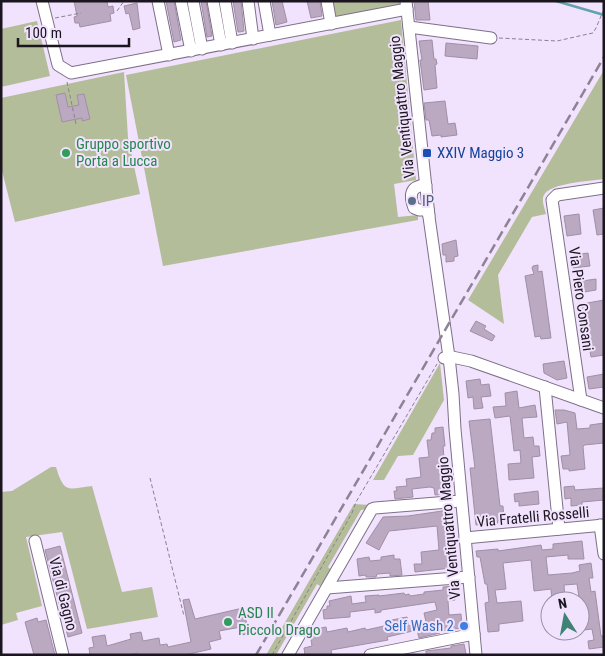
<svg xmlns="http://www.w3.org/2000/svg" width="605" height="656" font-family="'Roboto Condensed',sans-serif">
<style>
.green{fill:#b4bd99}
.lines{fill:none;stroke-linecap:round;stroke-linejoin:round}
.stream{stroke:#61a2ad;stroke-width:2.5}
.building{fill:#bba8c1;stroke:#a18fa6}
.minor-casing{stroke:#7e7088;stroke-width:13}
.path{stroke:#8a8092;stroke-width:1;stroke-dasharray:4 2.5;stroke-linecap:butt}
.minor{stroke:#fff;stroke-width:11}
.rail{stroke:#8d8395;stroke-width:2.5;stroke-dasharray:10 5;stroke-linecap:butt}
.leisure-dot{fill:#2e9e5b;stroke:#f1e2fd;stroke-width:2}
.transit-dot{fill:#1a4fb4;stroke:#f1e2fd;stroke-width:2}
.service-dot{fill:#5c6f8a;stroke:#f1e2fd;stroke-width:2}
.shop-dot{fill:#3f7fe0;stroke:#f1e2fd;stroke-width:2}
.labels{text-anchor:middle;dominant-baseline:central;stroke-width:4;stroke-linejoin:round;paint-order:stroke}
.street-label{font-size:15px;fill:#1a151e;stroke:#f1e2fd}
.leisure-label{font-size:15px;fill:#27864d;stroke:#f1e2fd;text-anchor:start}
.transit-label{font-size:15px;fill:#164399;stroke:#f1e2fd;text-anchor:start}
.service-label{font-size:15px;fill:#4e5e75;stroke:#f1e2fd;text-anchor:start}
.shop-label{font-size:15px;fill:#366cbe;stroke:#f1e2fd;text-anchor:end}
</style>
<rect width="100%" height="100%" fill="#f1e2fd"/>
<g class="green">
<polygon points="330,1 400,1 400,4 332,18"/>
<polygon points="401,20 416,180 394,184 398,217 418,215 418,220 163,266 126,75"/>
<polygon points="37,21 50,76 1,87 1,29"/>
<path d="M604 70V179C590 181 550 183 544 195 541 200 545 209 546 214L532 217 498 275 504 324 468 300Z"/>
<polygon points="124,72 128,138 140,194 15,222 1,167 1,98"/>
<polygon points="440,363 444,400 413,455 398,456 384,480 373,480"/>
<path d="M51 467H56C64 494 68 489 92 486L122 592 152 587 158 617 87 629 62 532 26 537 42 606 16 613 18 620 1 625V492L12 491Z"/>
<polygon points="354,504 370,505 368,509 361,510 328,567 331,570 320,586 317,584 276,655 266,655"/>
</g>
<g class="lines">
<polyline class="stream" points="556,1 604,15"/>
</g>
<g class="building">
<polygon points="74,1 107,1 108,7 113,6 114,13 110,14 111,21 80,27 79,23 75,23 74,17 77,16"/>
<polygon points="166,1 174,1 181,40 174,42"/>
<polygon points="201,1 206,1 212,36 207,37"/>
<polygon points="233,1 241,1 244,31 240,32 238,32"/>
<polygon points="272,1 282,1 287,22 276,25"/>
<polygon points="307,1 320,1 322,16 311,18"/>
<polygon points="414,1 428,1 430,20 416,20"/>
<polygon points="137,3 140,28 133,30 129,13 126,14 124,6"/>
<polygon points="432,40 434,59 436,59 437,64 435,65 437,88 424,90 420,60 422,60 419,41"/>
<polygon points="446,43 478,46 477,59 445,56"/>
<polygon points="65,93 68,107 79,105 77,95 84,94 90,119 82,121 82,118 62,122 56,95"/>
<polygon points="445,101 448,124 455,123 457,135 441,137 441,135 432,136 429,120 426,120 424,103"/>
<polygon points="604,208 604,234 597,235 593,210"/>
<polygon points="579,214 581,234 567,236 564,216"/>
<polygon points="456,240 458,256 454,257 454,261 446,262 446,255 443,255 442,244"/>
<polygon points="588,253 590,266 573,268 572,255"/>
<polygon points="538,265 538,272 542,271 551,338 541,339 540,336 535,337 525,276 534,274 532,268 533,266"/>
<polygon points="596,279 596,290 578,293 575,282"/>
<polygon points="604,300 604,355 591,357 582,304"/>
<polygon points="476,321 486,326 484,329 495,336 492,341 470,331"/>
<polygon points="564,361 567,378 557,380 544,373 543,364"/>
<polygon points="604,374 604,387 589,389 587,377"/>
<polygon points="480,379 481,385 489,384 491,396 481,397 483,408 474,409 473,397 468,398 466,381"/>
<polygon points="517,391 519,408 535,405 537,417 522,418 524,438 533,437 534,446 539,446 540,456 532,457 534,478 509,480 508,464 521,463 520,450 514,451 510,416 495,418 493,407 506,406 505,393"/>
<polygon points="555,410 564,410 575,413 577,429 590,428 590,425 604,423 604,443 584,445 583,447 585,469 569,471 569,469 563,469 561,456 570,455 567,422 557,424"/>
<polygon points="490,419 500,506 503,506 504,521 497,521 498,523 476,525 470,468 475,468 469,421"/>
<polygon points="443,427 445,446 443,446 447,494 435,495 434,488 430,487 412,489 413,497 395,499 394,491 397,491 396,487 407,486 406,479 421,477 419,458 429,457 427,440 431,440 432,433 435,433 435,428"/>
<polygon points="574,486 575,490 604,488 604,500 582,502 582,505 571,506 571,498 565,499 564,487"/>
<polygon points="538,491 539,504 519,506 519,501 515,502 514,494"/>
<polygon points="449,510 453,544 448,544 451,568 415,572 414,564 422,564 421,552 439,550 437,526 389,531 379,550 366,543 383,517 408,516"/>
<polygon points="582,541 584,559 568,559 568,555 546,557 548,575 572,573 580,571 579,565 591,563 593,578 589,578 591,592 595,591 601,636 603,636 604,647 589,649 588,641 594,640 592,629 584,630 577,584 564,585 565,601 552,601 551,589 534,591 531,560 503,563 506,589 495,590 497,603 521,601 523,621 499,624 499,631 488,632 485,603 489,602 487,584 485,584 480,557 477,557 476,551 498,549 498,551 541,545 542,550 553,549 553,544"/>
<polygon points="60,546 82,633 68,637 45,550"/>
<polygon points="394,555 394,559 400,559 402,575 390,576 390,573 377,574 376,577 366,577 366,575 359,576 357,559 369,557 370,561 381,560 381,557"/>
<polygon points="453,586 455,600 448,601 449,615 461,614 462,628 440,631 440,633 419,638 417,630 387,637 388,640 331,650 332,655 305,655 304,648 312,646 310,633 316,632 315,629 326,627 327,632 347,628 348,632 365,628 366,630 393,624 392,620 407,617 409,626 426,622 424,613 437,610 435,602 381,610 381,612 375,613 375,609 350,612 350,617 324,619 323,610 327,609 327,606 330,606 329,601 351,596 352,604 366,602 365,596 379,595 379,596 404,593 405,595 409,594 410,596 424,594 424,592 443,590 443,587"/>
<polygon points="189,599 195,619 243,608 249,633 243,635 241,627 219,631 221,639 209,642 211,649 185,655 138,655 138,653 128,655 90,655 89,648 94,647 92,637 105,635 107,646 131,639 130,634 141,632 143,641 159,638 160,645 167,644 168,647 191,642 183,600"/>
<polygon points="37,618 38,622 46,620 55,655 34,655 25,622"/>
<polygon points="464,644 466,654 463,655 426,655 426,651 451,648 451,646"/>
</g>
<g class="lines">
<g class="minor-casing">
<g id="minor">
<polyline points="42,1 58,65 71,73 407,9"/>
<polyline points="158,1 169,55"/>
<polyline points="181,1 191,51"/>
<polyline points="193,1 202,49"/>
<polyline points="213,1 221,45"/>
<polyline points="225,1 232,43"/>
<polyline points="248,1 253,39"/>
<polyline points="264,1 270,35"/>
<polyline points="327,1 331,24"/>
<polyline points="406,1 429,216"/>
<polyline points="409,27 491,38"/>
<path d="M426 185C410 186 409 195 414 208L419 210H428"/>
<polyline points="428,210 449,357 453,394 455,429 476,655"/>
<polyline points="444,358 452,357 471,361 604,408"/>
<polyline points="545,387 559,529"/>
<polyline points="581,400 552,200 557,195 604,188"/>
<polyline points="600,525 604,554"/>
<polyline points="465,538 604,525"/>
<polyline points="35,541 63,655"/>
<polyline points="327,588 469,577"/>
<polyline points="288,655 372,509 375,508 461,501"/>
<polyline points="370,655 474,634"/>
</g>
</g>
<g class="path">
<polyline points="117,11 124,1"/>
<polyline points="55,18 81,13"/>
<polyline points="499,38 557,41 588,34 593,33 596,28 604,9"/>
<polyline points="67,82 76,124"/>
<polyline points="150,478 184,616"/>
<polyline points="272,655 352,513 356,502 437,364"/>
</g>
<use href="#minor" class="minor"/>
<polyline class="rail" points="256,655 604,57"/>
</g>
<g class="leisure-dot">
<circle cx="66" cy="153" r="5"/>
<circle cx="228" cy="622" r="5"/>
</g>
<rect class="transit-dot" x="422" y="148" width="10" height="10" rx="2.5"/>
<circle class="service-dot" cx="412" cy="201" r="5"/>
<circle class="shop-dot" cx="464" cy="626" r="5"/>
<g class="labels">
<g class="street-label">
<text transform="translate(402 107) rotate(-96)">Via Ventiquattro Maggio</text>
<text transform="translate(581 299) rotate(82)">Via Piero Consani</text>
<text transform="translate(533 517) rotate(-5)">Via Fratelli Rosselli</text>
<text transform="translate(449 528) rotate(-95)">Via Ventiquattro Maggio</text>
<text transform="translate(63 594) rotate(76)">Via di Gagno</text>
</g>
<g class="leisure-label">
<text x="76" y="144">Gruppo sportivo<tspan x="76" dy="17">Porta a Lucca</tspan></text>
<text x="238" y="613">ASD Il<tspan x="238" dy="17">Piccolo Drago</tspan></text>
</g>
<g class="transit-label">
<text x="437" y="153">XXIV Maggio 3</text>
</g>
<g class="service-label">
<text x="422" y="201">IP</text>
</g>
<g class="shop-label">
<text x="454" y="626">Self Wash 2</text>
</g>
</g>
<rect width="605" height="656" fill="none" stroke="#1a151e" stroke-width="5"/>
<g transform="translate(565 616) rotate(349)"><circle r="24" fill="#f1e2fd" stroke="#9b90a4"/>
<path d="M0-4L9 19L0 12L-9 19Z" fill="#3f8276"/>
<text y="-8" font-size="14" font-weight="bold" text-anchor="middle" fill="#1a151e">N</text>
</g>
<path d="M18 38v8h111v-8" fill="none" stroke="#1a151e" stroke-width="2.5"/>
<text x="25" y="38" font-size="15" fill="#1a151e" stroke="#f1e2fd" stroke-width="4" paint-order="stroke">100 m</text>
</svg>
